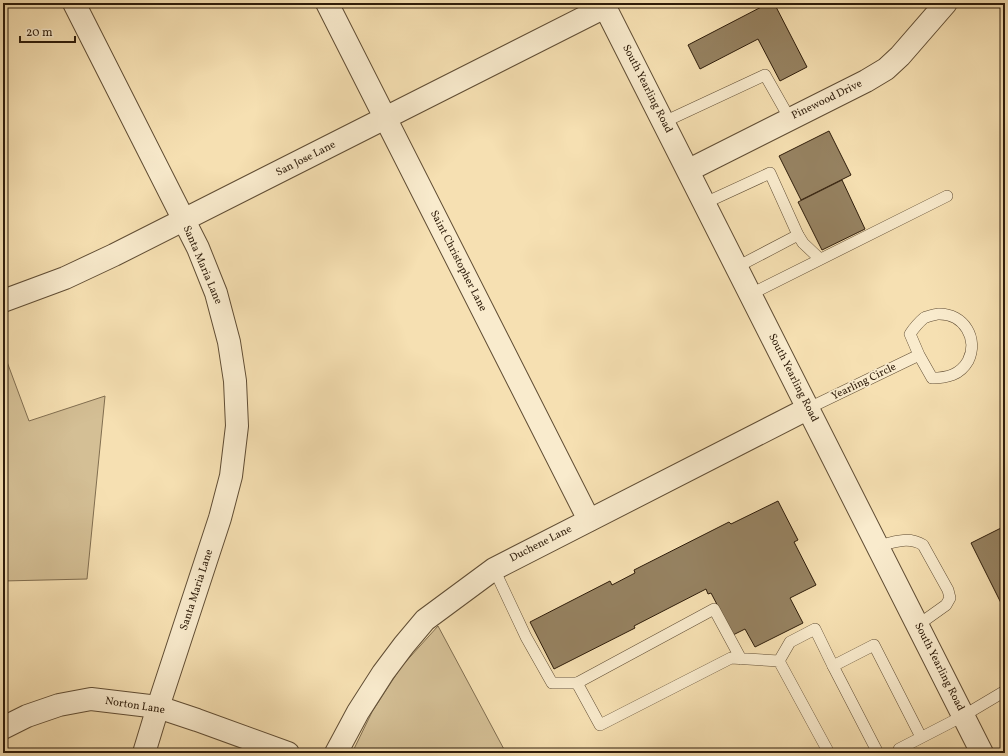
<svg xmlns="http://www.w3.org/2000/svg" width="1008" height="756" font-family="Vollkorn,serif">
<style>
.green{fill:#d4bf95;stroke:#816e50}
.building{fill:#968261;stroke:#2e1c0a}
.lines{fill:none;stroke-linecap:round;stroke-linejoin:round}
.service-casing{stroke:#604d34;stroke-width:12}
.minor-casing{stroke:#604d34;stroke-width:24}
.tertiary-casing{stroke:#604d34;stroke-width:24}
.service{stroke:#f9ebcd;stroke-width:11}
.minor{stroke:#f9ebcd;stroke-width:22}
.tertiary{stroke:#f9ebcd;stroke-width:22}
.labels{text-anchor:middle;dominant-baseline:central;stroke-width:3.5;stroke-linejoin:round;paint-order:stroke}
.street-label{font-size:11px;fill:#2e1c0a;stroke:#f9ebcd}
</style>
<rect width="100%" height="100%" fill="#f6e0b2"/>
<filter id="stains"><feTurbulence type="fractalNoise" baseFrequency=".005" numOctaves="4"/><feColorMatrix values="0 0 0 0 .2 0 0 0 0 .09 0 0 0 0 .02 0 0 0 .5 -.17"/></filter>
<radialGradient id="worn" r=".72"><stop offset=".6" stop-color="#630" stop-opacity="0"/><stop offset="1" stop-color="#630" stop-opacity=".3"/></radialGradient>
<g class="green">
<polygon points="3,351 29,421 105,396 87,579 3,581"/>
<polygon points="438,626 506,753 352,753 372,712 401,667"/>
</g>
<g class="building">
<polygon points="769,3 774,3 807,67 780,81 758,39 700,69 688,45"/>
<polygon points="829,131 851,175 801,200 779,156"/>
<polygon points="842,180 865,229 822,250 798,202"/>
<polygon points="778,501 798,540 794,542 816,585 790,598 803,623 755,647 745,629 733,635 711,593 708,594 706,589 634,626 635,628 554,669 530,622 610,581 612,585 635,573 634,570 729,522 731,524"/>
<polygon points="1005,526 1005,611 971,543"/>
</g>
<g class="lines">
<g class="service-casing">
<g id="service">
<polyline points="664,122 765,75 790,119"/>
<polyline points="705,203 770,173 798,235 803,243 820,259"/>
<polyline points="737,267 798,235"/>
<polyline points="751,294 947,196"/>
<path d="M809 408 919 355 932 378C947 378 960 375 968 361 979 339 964 313 938 314 934 315 928 316 924 318 918 323 914 328 910 334L919 355"/>
<path d="M878 546C893 542 909 536 923 545L948 590 950 598 946 605 918 625"/>
<polyline points="494,569 526,637 552,683 577,683"/>
<polyline points="741,659 714,609 577,683 600,725 731,658 779,661 829,753"/>
<polyline points="779,661 790,642 815,629 833,666 874,645 921,737"/>
<polyline points="833,666 878,753"/>
<polyline points="898,753 899,749 963,716 1005,691"/>
</g>
</g>
<g class="minor-casing">
<g id="minor">
<polyline points="74,3 198,248 216,293 229,342 235,381 237,426 231,476 220,518 158,707 144,753"/>
<polyline points="327,3 589,520"/>
<polyline points="689,170 866,81 886,69 900,56 946,3"/>
<polyline points="3,301 65,278 114,255 605,7"/>
<polyline points="3,728 27,716 59,705 91,699 158,707 197,720 288,753"/>
<polyline points="336,753 358,712 383,673 404,645 425,620 494,569 809,408"/>
</g>
</g>
<g class="tertiary-casing">
<polyline id="tertiary" points="603,3 982,753"/>
</g>
<use href="#service" class="service"/>
<use href="#minor" class="minor"/>
<use href="#tertiary" class="tertiary"/>
</g>
<g class="labels">
<g class="street-label">
<text transform="translate(647 89) rotate(63)">South Yearling Road</text>
<text transform="translate(827 100) rotate(-26)">Pinewood Drive</text>
<text transform="translate(306 159) rotate(-27)">San Jose Lane</text>
<text transform="translate(458 261) rotate(63)">Saint Christopher Lane</text>
<text transform="translate(202 265) rotate(67)">Santa Maria Lane</text>
<text transform="translate(793 378) rotate(63)">South Yearling Road</text>
<text transform="translate(864 382) rotate(-26)">Yearling Circle</text>
<text transform="translate(541 544) rotate(-27)">Duchene Lane</text>
<text transform="translate(197 590) rotate(-72)">Santa Maria Lane</text>
<text transform="translate(939 667) rotate(63)">South Yearling Road</text>
<text transform="translate(135 706) rotate(9)">Norton Lane</text>
</g>
</g>
<rect width="1008" height="756" fill="none" stroke="#f6e0b2" stroke-width="16"/>
<rect x="4" y="4" width="1000" height="748" fill="none" stroke="#2e1c0a" stroke-width="2"/>
<rect x="8" y="8" width="992" height="740" fill="none" stroke="#2e1c0a"/>
<path d="M20 36v6h55v-6" fill="none" stroke="#2e1c0a" stroke-width="2"/>
<text x="26" y="36" font-size="12" fill="#2e1c0a" stroke="#f9ebcd" stroke-width="3" paint-order="stroke">20 m</text>
<rect width="100%" height="100%" filter="url(#stains)"/>
<rect width="100%" height="100%" fill="url(#worn)"/>
</svg>
